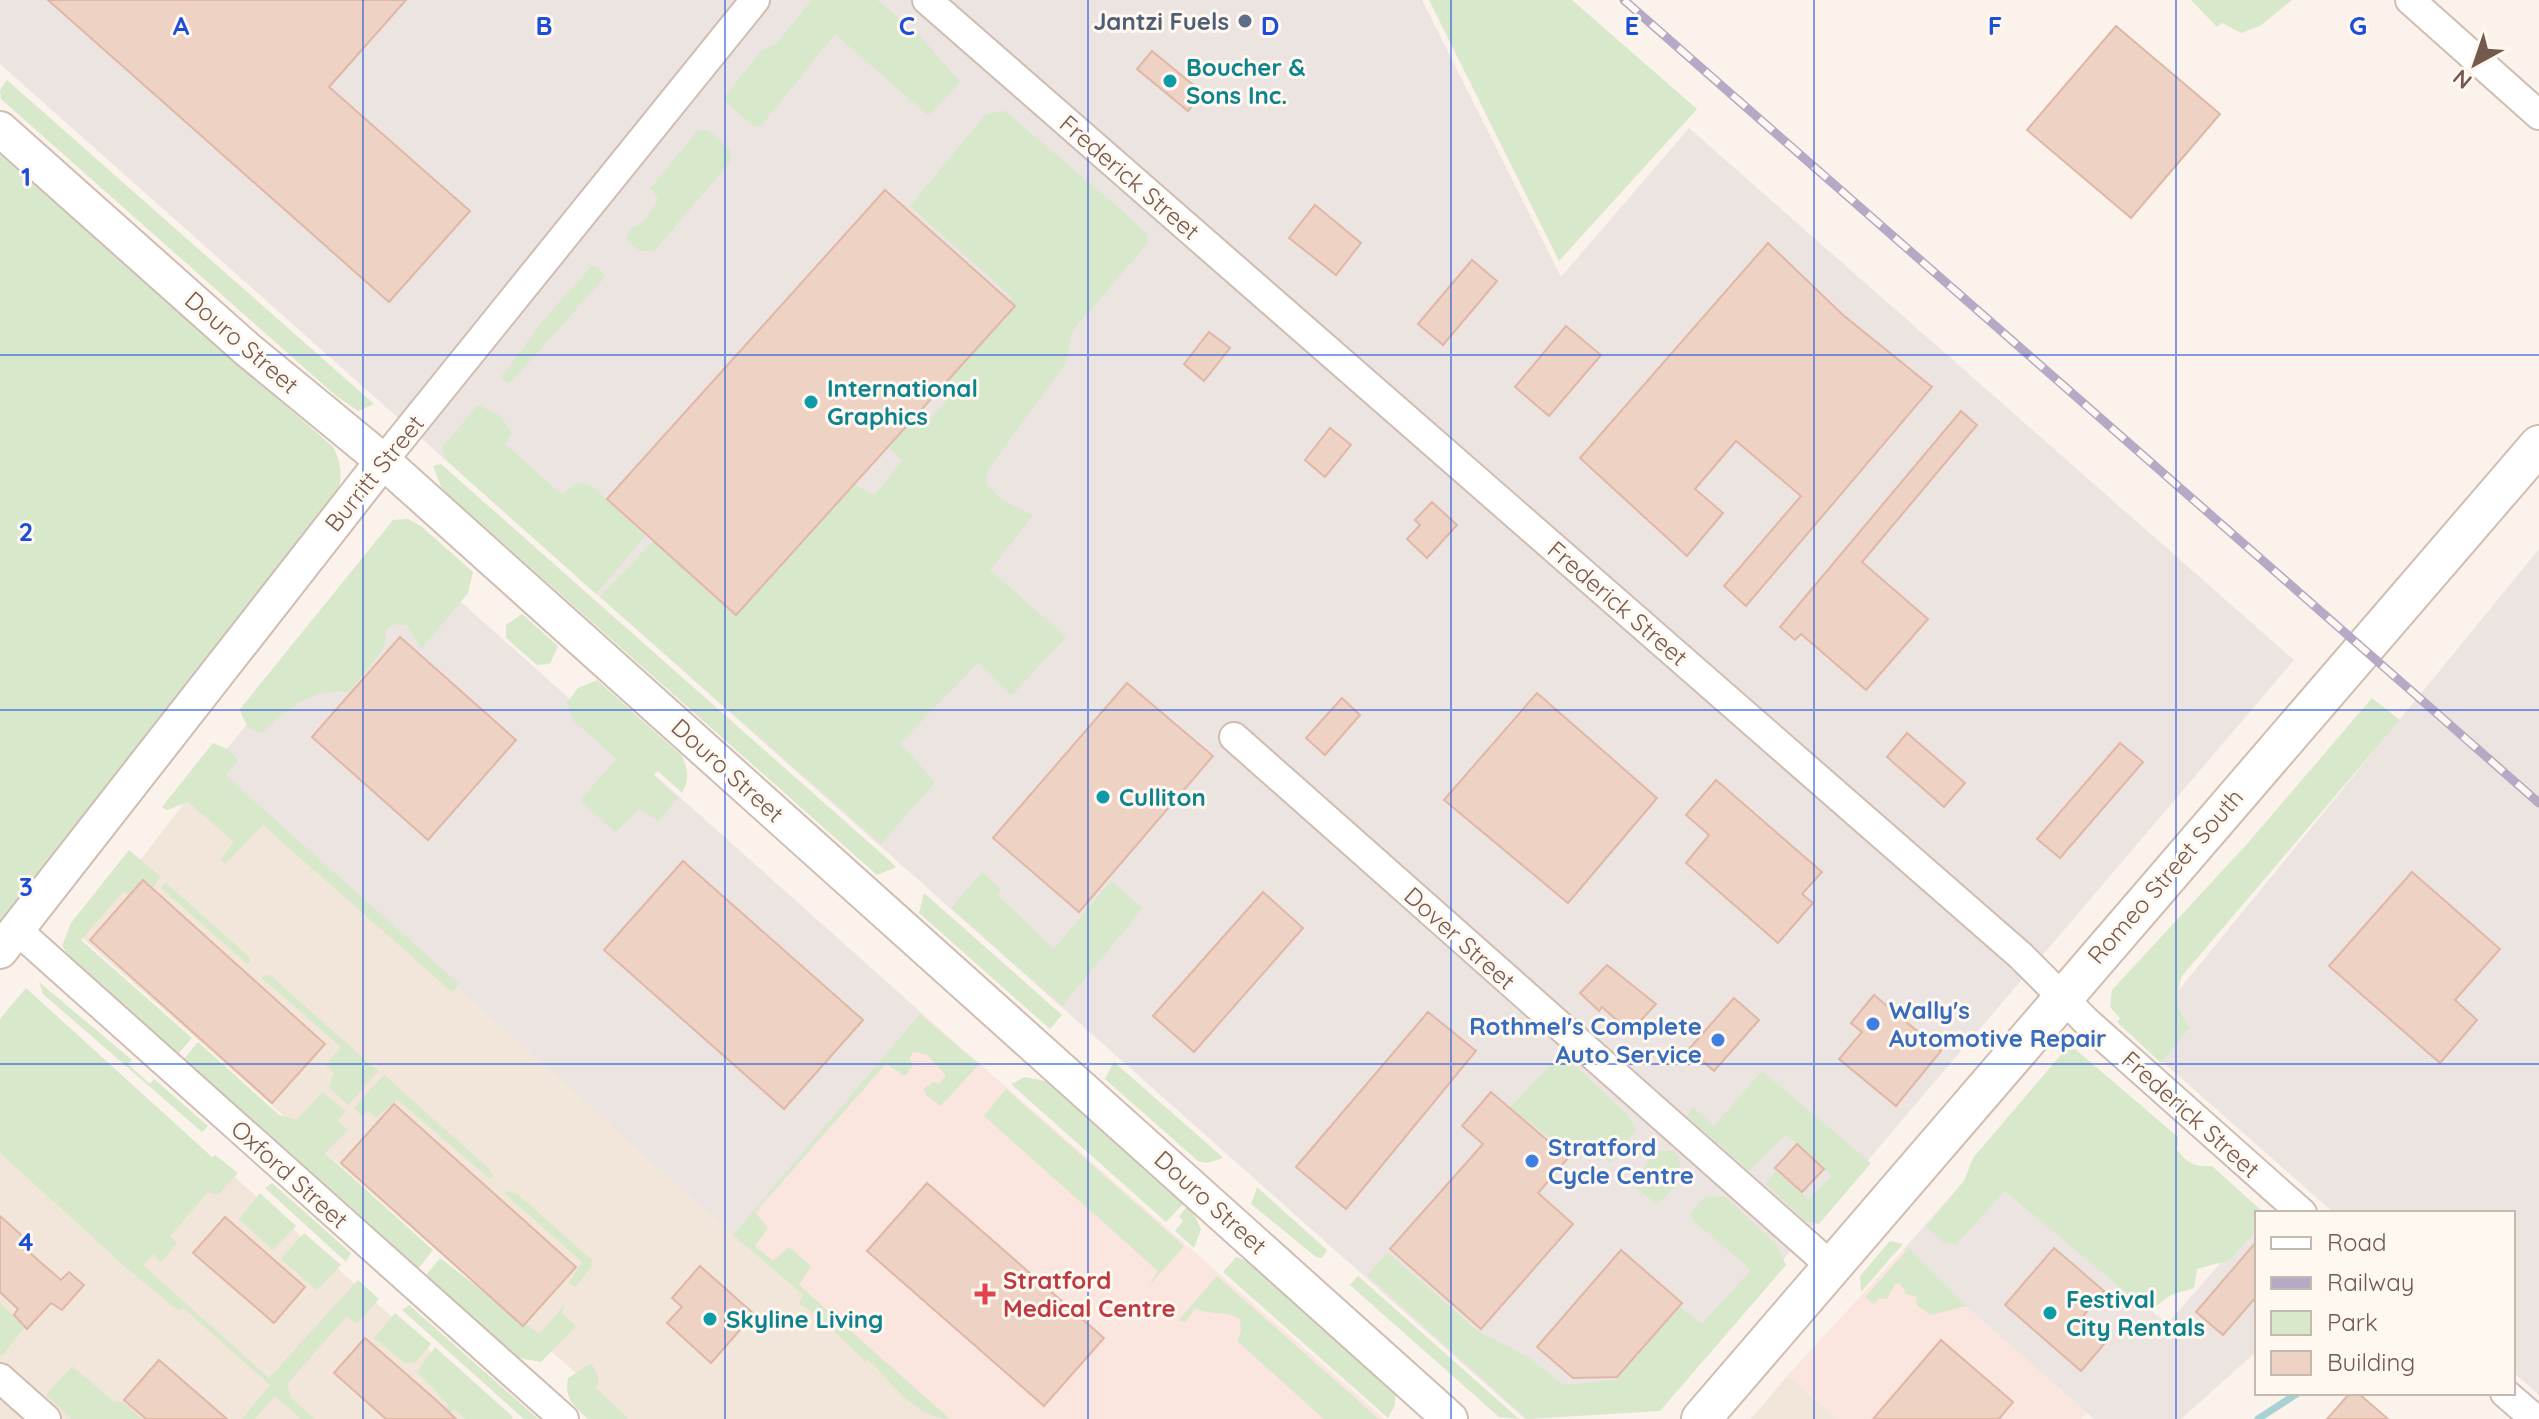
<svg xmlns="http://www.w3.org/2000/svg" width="2539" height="1419" font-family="Quicksand,sans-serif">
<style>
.residential{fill:#f2e5d9}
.commercial{fill:#fae5df}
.industrial{fill:#ebe4e0}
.green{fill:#d8e8ca}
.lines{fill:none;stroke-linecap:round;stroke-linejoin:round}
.stream{stroke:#a7d1d4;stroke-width:7}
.building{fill:#eed2c4;stroke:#e0b7a6;stroke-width:2}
.minor-casing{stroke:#cfbdb3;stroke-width:32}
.tertiary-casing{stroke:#cfbdb3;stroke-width:38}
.secondary-casing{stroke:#d1bdb1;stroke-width:42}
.minor{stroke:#fff;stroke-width:28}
.tertiary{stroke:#fff;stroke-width:34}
.secondary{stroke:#fff;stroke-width:38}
.rail-casing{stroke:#b6a9c5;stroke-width:9}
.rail{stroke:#fef8f1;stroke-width:6;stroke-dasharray:18;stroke-linecap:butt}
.grid{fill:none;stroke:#1d4ed8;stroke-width:2;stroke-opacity:0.55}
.service-dot{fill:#5c6f8a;stroke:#fef8f1;stroke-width:3}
.culture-dot{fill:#0f9aa8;stroke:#fef8f1;stroke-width:3}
.shop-dot{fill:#3f7fe0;stroke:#fef8f1;stroke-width:3}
.health-dot{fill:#e0444e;stroke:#fef8f1;stroke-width:3}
.labels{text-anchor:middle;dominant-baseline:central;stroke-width:6;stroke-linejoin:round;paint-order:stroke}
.service-label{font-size:24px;font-weight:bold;fill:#4e5e75;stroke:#fef8f1;text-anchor:end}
.culture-label{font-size:24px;font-weight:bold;fill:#0d838f;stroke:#fef8f1;text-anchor:start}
.street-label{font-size:24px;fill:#74594f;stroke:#fef8f1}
.shop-label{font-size:24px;font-weight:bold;fill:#366cbe;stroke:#fef8f1;text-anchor:start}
.health-label{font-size:24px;font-weight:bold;fill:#be3a42;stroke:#fef8f1;text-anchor:start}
.grid-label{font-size:26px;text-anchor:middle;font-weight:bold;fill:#1d4ed8;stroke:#fef8f1;stroke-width:6;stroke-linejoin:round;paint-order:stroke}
</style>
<rect width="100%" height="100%" fill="#fbf3eb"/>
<g class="residential">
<polygon points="212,767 794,1288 804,1291 946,1419 628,1419 81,937"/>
<polygon points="0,1153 124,1266 212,1157 507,1419 0,1419"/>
<polygon points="1788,1375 1837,1419 1751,1419"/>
</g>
<g class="commercial">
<polygon points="925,1016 1385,1419 946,1419 736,1237"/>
<polygon points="1903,1250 2087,1413 2081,1419 1837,1419 1788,1375"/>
</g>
<g class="industrial">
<polygon points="0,0 1422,0 1561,277 1689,128 2294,660 1656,1409 1525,1419 0,64"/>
<polygon points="395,543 925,1016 736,1237 212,767"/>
<polygon points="2539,549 2539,1395 2513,1372 2513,1213 2334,1213 2138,1040"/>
<polygon points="1980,1163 2167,1324 2257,1221 2257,1351 2181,1419 2094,1419 1903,1250"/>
</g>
<g class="green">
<polygon points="812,0 877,0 921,37 960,82 929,116 835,34 766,120 760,127 753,126 723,99 761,51 776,44"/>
<polygon points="1429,0 1572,0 1697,109 1559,261"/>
<polygon points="2191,0 2292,0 2260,26 2241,33 2222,23 2217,27"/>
<polygon points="7,80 374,404 358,411 335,395 1,99 0,90"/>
<polygon points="1005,111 1128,216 1147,234 1148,243 1073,330 1066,363 987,471 986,485 1002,500 1033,515 990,570 1066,637 1011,696 978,663 900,743 935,782 881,844 600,597 655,539 737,612 854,484 874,496 902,461 888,446 922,412 930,419 948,399 940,393 1012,297 910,206 986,114"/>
<polygon points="698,130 708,130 729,148 731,161 654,251 640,251 626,240 629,230 646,220 658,199 651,188"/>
<path d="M0 155 333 447C342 464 342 476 338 494L0 929Z"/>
<polygon points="592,266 599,268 605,277 509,384 501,377 546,317"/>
<polygon points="478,405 500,416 512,432 505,444 562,495 577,482 592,486 645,536 596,594 447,461 442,448"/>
<polygon points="441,464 891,862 896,867 877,875 442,489 433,466"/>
<path d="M408 519 421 526 473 572 468 593 421 649 407 625 395 624 386 630 384 648 349 692C313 687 286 709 262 733 248 730 244 723 240 709L393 520Z"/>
<polygon points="522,614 558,646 550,664 537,665 506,638 506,625"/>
<path d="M597 680 682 756C688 770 690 779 682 793L658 771 653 775 678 798 658 821 639 809 615 832 580 800 617 759 573 720 567 703 578 688Z"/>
<path d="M2372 698 2400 720 2182 976C2175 995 2175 1011 2190 1027L2161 1063 2117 1022 2120 1018 2110 1007 2112 990 2247 844Z"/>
<polygon points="213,743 227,749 238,760 226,776 459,984 452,992 263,825 225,864 221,859 234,842 188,802 167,810 162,807"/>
<polygon points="129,850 161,877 153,887 148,882 132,898 124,891 81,940 192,1038 177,1055 77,966 62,946 71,923"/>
<polygon points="982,872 1001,890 997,895 1054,949 1111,881 1143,908 1062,1006 951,908"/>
<polygon points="165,882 247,955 251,961 247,964 161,888"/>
<polygon points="924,893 1062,1015 1050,1029 919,913"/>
<polygon points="264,975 271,976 378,1071 348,1105 329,1087 334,1073 326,1065 341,1047 262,978"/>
<polygon points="39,982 132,1060 128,1064 150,1084 154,1079 208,1126 202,1132 43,994"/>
<polygon points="26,988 212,1157 215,1155 238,1173 218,1195 208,1192 170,1236 177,1243 161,1262 153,1254 143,1265 269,1378 358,1280 379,1299 356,1324 347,1316 287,1384 291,1398 315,1419 301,1419 275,1396 255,1419 242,1419 270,1385 183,1308 179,1311 124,1266 0,1153 0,1019"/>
<path d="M920 1014 979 1064 941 1106 926 1095 924 1089 933 1082 939 1084 946 1075 926 1054 913 1052 909 1059 913 1065 905 1076 886 1064 755 1212 768 1228 755 1246 773 1261 789 1247 811 1266 799 1285 950 1419C914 1419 892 1381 868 1360L865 1361 817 1315 799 1304 803 1295 733 1235Z"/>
<polygon points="198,1042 279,1115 297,1120 322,1092 346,1111 338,1121 348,1130 325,1153 433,1250 418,1269 183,1060"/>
<path d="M2075 1049 2178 1137 2177 1150C2188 1164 2195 1167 2212 1166L2264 1213H2257V1229L2230 1260 2197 1269 2194 1288 2171 1295 2156 1306 2139 1303 2005 1191 1956 1244 1943 1242 1926 1227 1964 1181 1973 1158 2065 1050Z"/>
<polygon points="1561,1053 1627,1114 1636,1130 1611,1163 1585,1146 1576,1157 1510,1108"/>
<polygon points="1114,1062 1219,1154 1223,1158 1207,1163 1198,1161 1105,1079"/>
<polygon points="1762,1071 1871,1163 1819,1224 1805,1221 1766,1184 1776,1171 1808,1199 1832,1176 1786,1135 1749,1171 1687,1116 1692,1107 1714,1126"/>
<polygon points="384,1075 488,1168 493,1176 490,1179 397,1099 376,1118 368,1110 362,1116 354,1108"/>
<polygon points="1025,1077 1050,1082 1185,1202 1166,1222 1011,1084"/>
<polygon points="1006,1089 1184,1246 1148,1287 1158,1271 984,1116"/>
<path d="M1657 1151H1674C1690 1170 1672 1192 1657 1204L1631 1184Z"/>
<polygon points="272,1183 351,1253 346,1262 265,1188"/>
<polygon points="1257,1187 1327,1250 1322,1258 1316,1257 1251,1204"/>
<polygon points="507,1191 516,1193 592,1260 592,1267 575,1287 569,1283 582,1262 504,1193"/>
<polygon points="260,1193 296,1226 273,1250 239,1219"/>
<polygon points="1725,1196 1776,1245 1786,1265 1660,1411 1527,1419 1367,1275 1388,1253 1479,1332 1526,1356 1564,1385 1616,1380 1680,1307 1702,1324 1751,1270 1695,1222 1690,1213 1704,1198"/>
<polygon points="1189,1204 1201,1229 1194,1248 1175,1231 1183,1221 1179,1216"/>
<polygon points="304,1233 341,1265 317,1290 281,1259"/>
<polygon points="1890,1241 1903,1244 1861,1292 1860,1276"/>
<polygon points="1909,1248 1967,1306 1930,1315 1916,1304 1917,1296 1907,1295 1900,1283 1895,1284 1887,1299 1879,1298 1874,1304 1865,1297"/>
<polygon points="1236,1257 1253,1263 1395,1395 1395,1405 1388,1418 1223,1272"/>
<polygon points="440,1258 539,1334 565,1304 562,1313 576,1326 541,1362 519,1358 426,1275"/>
<path d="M1217 1276 1379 1419H1324L1237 1341 1241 1332 1240 1319C1226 1310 1211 1316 1195 1308L1185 1322 1179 1320Z"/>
<polygon points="1358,1276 1519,1419 1499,1417 1350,1285"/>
<polygon points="0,1303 25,1327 2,1356 0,1354"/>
<polygon points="409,1305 538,1419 524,1419 402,1310"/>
<polygon points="395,1313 431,1344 416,1362 405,1363 374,1338"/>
<polygon points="435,1347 513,1417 512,1419 465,1419 454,1409 445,1419 437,1419 449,1405 417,1372"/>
<path d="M591 1363 599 1379 596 1388 629 1419H588C574 1406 564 1399 568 1378Z"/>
<polygon points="72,1366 113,1401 123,1402 142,1419 72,1419 46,1395"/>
</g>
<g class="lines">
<polyline class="stream" points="2258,1419 2298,1393"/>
</g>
<g class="building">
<polygon points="48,0 406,0 329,87 470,211 389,302"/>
<polygon points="2116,26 2220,114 2131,218 2027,130"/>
<polygon points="1152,51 1203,93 1188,111 1137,69"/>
<polygon points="885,190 1015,306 736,615 607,499"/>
<polygon points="1315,205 1361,243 1336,275 1289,238"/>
<polygon points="1768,243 1843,315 1932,387 1746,606 1724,586 1801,496 1736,441 1695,489 1723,513 1687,556 1580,458"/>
<polygon points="1472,260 1497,281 1443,345 1418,324"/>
<polygon points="1566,326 1601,355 1549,416 1515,387"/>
<polygon points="1209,332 1230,348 1204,381 1184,364"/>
<polygon points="1961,411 1977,425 1862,562 1928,619 1866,690 1801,634 1795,640 1780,627"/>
<polygon points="1330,428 1351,445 1325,477 1305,460"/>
<polygon points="1432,502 1457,525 1427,558 1407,539 1420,525 1415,520"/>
<polygon points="400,637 516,740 428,840 312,737"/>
<polygon points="1127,683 1213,756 1079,912 993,838"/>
<polygon points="1537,693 1657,798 1568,903 1444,800"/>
<polygon points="1342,698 1360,715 1325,755 1306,738"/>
<polygon points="1907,733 1965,783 1944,807 1887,757"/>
<polygon points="2120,743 2143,762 2060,858 2037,839"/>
<polygon points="1716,780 1822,872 1802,894 1813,903 1778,943 1686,863 1709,835 1686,815"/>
<polygon points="683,861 863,1020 784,1109 604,950"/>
<polygon points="2412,872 2500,949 2455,1000 2477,1020 2440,1063 2329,966"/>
<polygon points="143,880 325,1044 272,1103 90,940"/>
<polygon points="1263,892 1303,928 1194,1052 1153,1016"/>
<polygon points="1607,965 1656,1004 1630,1032 1602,1007 1599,1011 1580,993"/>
<polygon points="1874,995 1941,1051 1896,1106 1839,1059 1862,1032 1851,1023"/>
<polygon points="1734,998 1759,1020 1714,1071 1689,1049"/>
<polygon points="1428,1012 1476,1051 1346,1209 1296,1167"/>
<polygon points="1491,1092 1568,1158 1538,1193 1573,1224 1481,1329 1390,1249 1483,1144 1462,1126"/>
<polygon points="394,1104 576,1267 523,1326 341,1163"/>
<polygon points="1797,1144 1824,1169 1802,1192 1775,1168"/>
<polygon points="927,1183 1104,1338 1044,1406 867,1251"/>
<polygon points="0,1216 28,1241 23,1247 61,1280 69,1272 84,1285 62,1310 51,1303 27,1329 14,1315 18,1309 0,1292"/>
<polygon points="225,1217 305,1287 274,1323 193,1253"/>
<polygon points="2257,1241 2257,1296 2223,1335 2196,1312"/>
<polygon points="2054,1248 2104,1291 2079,1321 2105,1343 2081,1371 2005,1305"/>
<polygon points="1621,1250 1682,1303 1617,1377 1573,1378 1537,1347"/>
<polygon points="700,1266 754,1314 711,1363 667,1323 682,1307 672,1298"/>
<polygon points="365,1338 436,1400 456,1419 386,1419 334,1373"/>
<polygon points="1941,1340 2013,1402 1999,1419 1873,1419"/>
<polygon points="159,1360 227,1419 146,1419 124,1400"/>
<polygon points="2350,1393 2358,1393 2388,1419 2327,1419"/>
</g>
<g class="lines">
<g class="minor-casing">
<g id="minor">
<polyline points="927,0 2021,956 2087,1022 2302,1213"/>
<polyline points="2410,0 2539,115"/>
<polyline points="383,461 755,0"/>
<polyline points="1234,737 1831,1266"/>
<polyline points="17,930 564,1419"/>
<polyline points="0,1378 46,1419"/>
<polyline points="2505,1393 2535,1419"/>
</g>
</g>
<g class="tertiary-casing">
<g id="tertiary">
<polyline points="0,129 248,350 383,461 1450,1419"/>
<polyline points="0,951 383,461"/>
</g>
</g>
<g class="secondary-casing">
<polyline id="secondary" points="1701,1419 2539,445"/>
</g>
<use href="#minor" class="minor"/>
<use href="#tertiary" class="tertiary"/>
<use href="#secondary" class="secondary"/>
<g class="rail-casing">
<polyline id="rail" points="1624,0 2539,803"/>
</g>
<use href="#rail" class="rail"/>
</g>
<path class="grid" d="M363 0V1419M725 0V1419M1088 0V1419M1451 0V1419M1814 0V1419M2176 0V1419M0 355H2539M0 710H2539M0 1064H2539"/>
<circle class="service-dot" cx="1245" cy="21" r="8"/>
<g class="culture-dot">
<circle cx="1170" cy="81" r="8"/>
<circle cx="811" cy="402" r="8"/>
<circle cx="1103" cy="797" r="8"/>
<circle cx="2050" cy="1313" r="8"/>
<circle cx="710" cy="1319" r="8"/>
</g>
<g class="shop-dot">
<circle cx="1873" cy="1024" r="8"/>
<circle cx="1718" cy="1040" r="8"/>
<circle cx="1532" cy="1161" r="8"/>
</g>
<path class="health-dot" d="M981 1282h8v8h8v8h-8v8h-8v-8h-8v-8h8z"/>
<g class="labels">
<g class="service-label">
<text x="1229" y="21">Jantzi Fuels</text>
</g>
<g class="culture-label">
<text x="1186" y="67">Boucher &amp;<tspan x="1186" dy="28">Sons Inc.</tspan></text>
<text x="827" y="388">International<tspan x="827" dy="28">Graphics</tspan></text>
<text x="1119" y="797">Culliton</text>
<text x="2066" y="1299">Festival<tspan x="2066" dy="28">City Rentals</tspan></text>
<text x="726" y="1319">Skyline Living</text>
</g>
<g class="street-label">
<text transform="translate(1130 177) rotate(41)">Frederick Street</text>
<text transform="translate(242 342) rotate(41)">Douro Street</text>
<text transform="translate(374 473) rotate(-51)">Burritt Street</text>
<text transform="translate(1618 603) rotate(41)">Frederick Street</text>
<text transform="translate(728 770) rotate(42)">Douro Street</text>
<text transform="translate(2165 876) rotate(-49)">Romeo Street South</text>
<text transform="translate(1460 938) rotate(42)">Dover Street</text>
<text transform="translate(2191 1114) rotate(42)">Frederick Street</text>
<text transform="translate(290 1174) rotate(42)">Oxford Street</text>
<text transform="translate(1211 1202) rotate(42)">Douro Street</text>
</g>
<g class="shop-label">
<text x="1889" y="1010">Wally's<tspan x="1889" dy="28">Automotive Repair</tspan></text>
<text x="1702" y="1026" text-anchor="end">Rothmel's Complete<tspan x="1702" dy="28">Auto Service</tspan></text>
<text x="1548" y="1147">Stratford<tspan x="1548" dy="28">Cycle Centre</tspan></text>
</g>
<g class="health-label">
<text x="1003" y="1280">Stratford<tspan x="1003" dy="28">Medical Centre</tspan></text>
</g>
</g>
<g class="grid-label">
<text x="181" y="35">A</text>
<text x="544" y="35">B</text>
<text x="907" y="35">C</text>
<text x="1270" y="35">D</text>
<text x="1632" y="35">E</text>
<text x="1995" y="35">F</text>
<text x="2358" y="35">G</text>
<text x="26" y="186">1</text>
<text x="26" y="541">2</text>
<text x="26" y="896">3</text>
<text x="26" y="1251">4</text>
</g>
<rect x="2255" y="1211" width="260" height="184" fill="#fef8f1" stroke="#c7b8b0" stroke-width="2"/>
<rect x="2271" y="1237" width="40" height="12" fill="#ffffff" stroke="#c7b8b0" stroke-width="2"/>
<text x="2327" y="1251" font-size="24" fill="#74594f">Road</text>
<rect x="2271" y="1277" width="40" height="12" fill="#b6a9c5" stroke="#c7b8b0" stroke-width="2"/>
<text x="2327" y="1291" font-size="24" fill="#74594f">Railway</text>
<rect x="2271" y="1311" width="40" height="24" fill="#d8e8ca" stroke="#c7b8b0" stroke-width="2"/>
<text x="2327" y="1331" font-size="24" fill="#74594f">Park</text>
<rect x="2271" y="1351" width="40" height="24" fill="#eed2c4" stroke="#c7b8b0" stroke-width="2"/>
<text x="2327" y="1371" font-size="24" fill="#74594f">Building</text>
<g transform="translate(2475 64) rotate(220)" stroke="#fef8f1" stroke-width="6" paint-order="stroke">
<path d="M0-6L14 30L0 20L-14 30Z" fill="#74594f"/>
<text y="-12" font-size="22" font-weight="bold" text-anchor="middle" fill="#74594f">N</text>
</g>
</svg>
